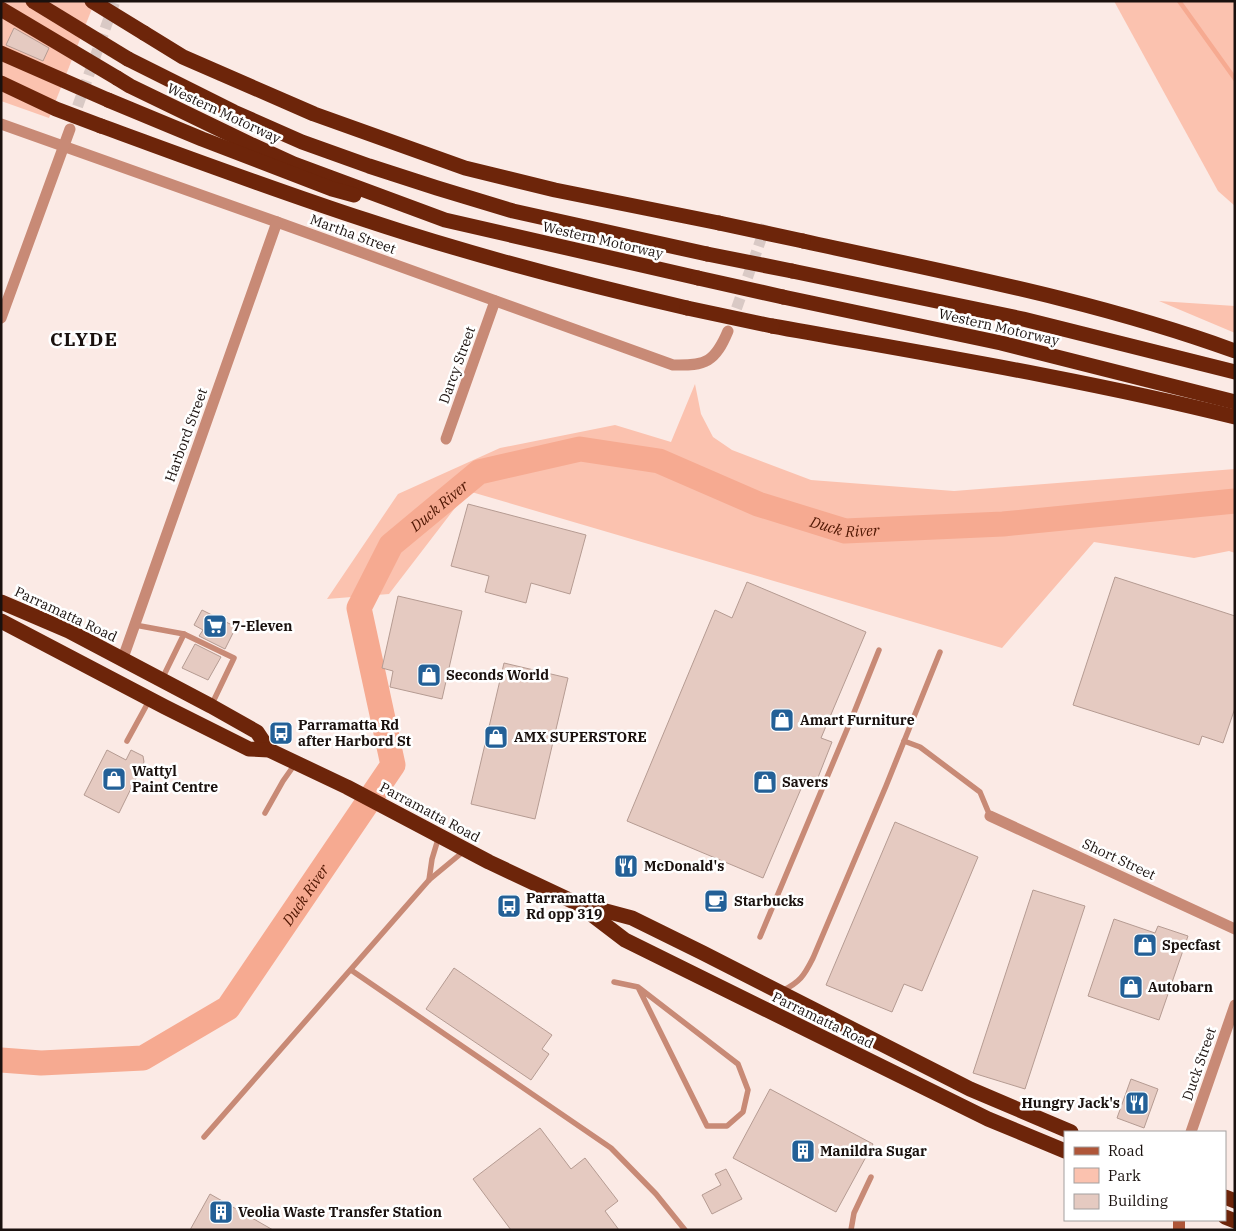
<svg xmlns="http://www.w3.org/2000/svg" width="1236" height="1231" font-family="'IBM Plex Serif',serif">
<style>
.green{fill:#fbc2af}
.lines{fill:none;stroke-linecap:round;stroke-linejoin:round}
.stream{stroke:#f6aa91;stroke-width:4.5}
.river{stroke:#f6aa91;stroke-width:25}
.building{fill:#e5cac1;stroke:#b59b92}
.street-tunnel{stroke:#d9c9c5;stroke-width:11;stroke-dasharray:11 5.5;stroke-linecap:butt}
.lane{stroke:#c88a76;stroke-width:5.5}
.street{stroke:#c88a76;stroke-width:11}
.secondary{stroke:#af5639;stroke-width:12}
.highway{stroke:#6d250a;stroke-width:15}
.highway-bridge{stroke:#6d250a;stroke-width:15}
.labels{text-anchor:middle;dominant-baseline:central;stroke-width:5;stroke-linejoin:round;paint-order:stroke}
.street-label{font-size:14px;fill:#1a110e;stroke:#fff}
.poi-label{font-size:14px;font-weight:bold;fill:#1a110e;stroke:#fff;text-anchor:start}
.water-label{font-size:15px;font-style:italic;fill:#4e1501;stroke:#fff}
.district-label{font-size:19px;font-weight:bold;letter-spacing:1px;fill:#1a110e;stroke:#fff}
</style>
<rect width="100%" height="100%" fill="#fbeae5"/>
<g class="green">
<polygon points="1,1 95,1 49,118 1,101"/>
<polygon points="1114,1 1235,1 1235,206 1218,191"/>
<polygon points="1159,301 1235,306 1235,333"/>
<polygon points="695,384 701,414 713,437 732,450 811,480 954,491 1235,469 1235,553 1229,551 1194,558 1094,542 1002,648 468,491 389,594 327,599 398,494 500,448 615,425 671,442"/>
</g>
<g class="lines">
<polyline class="stream" points="1179,1 1235,79"/>
<path class="river" id="s1" d="M1 1060 41 1063 143 1058 228 1008 393 765 359 608 391 545 479 472 580 449 659 461 758 504 845 531 1003 524 1235 501"/>
</g>
<g class="building">
<polygon points="14,28 49,48 43,61 6,45"/>
<polygon points="468,504 586,535 570,594 531,583 526,603 485,592 489,576 451,566"/>
<polygon points="1115,577 1235,616 1235,708 1223,743 1202,736 1199,745 1073,705"/>
<polygon points="747,582 866,632 821,738 832,742 817,780 806,777 763,878 627,821 715,610 732,618"/>
<polygon points="398,596 462,611 442,699 390,687 393,671 382,668"/>
<polygon points="202,610 236,627 225,649 199,636 203,630 194,625"/>
<polygon points="195,644 221,657 208,680 182,668"/>
<polygon points="504,663 568,678 535,819 471,804"/>
<polygon points="107,750 126,760 131,750 143,756 144,762 119,813 84,795"/>
<polygon points="895,822 978,857 922,991 904,984 892,1012 826,985"/>
<polygon points="1033,890 1085,906 1025,1089 973,1073"/>
<polygon points="1114,919 1155,933 1158,926 1188,936 1159,1020 1088,996"/>
<polygon points="454,968 552,1035 542,1049 549,1054 531,1080 426,1009"/>
<polygon points="1131,1079 1158,1089 1144,1128 1117,1118"/>
<polygon points="770,1089 873,1144 836,1212 733,1158"/>
<polygon points="540,1128 571,1169 585,1158 618,1201 605,1211 619,1230 511,1230 473,1179"/>
<polygon points="726,1169 742,1199 712,1214 702,1195 721,1185 715,1174"/>
<polygon points="210,1194 273,1230 190,1230"/>
</g>
<g class="lines">
<g class="street-tunnel">
<polyline points="72,122 115,1"/>
<polyline points="731,324 766,225"/>
</g>
<g class="lane">
<polyline points="135,625 184,634 162,679"/>
<polyline points="184,634 234,658 211,706"/>
<polyline points="127,741 150,699"/>
<polyline points="904,741 920,747 980,792 990,816"/>
<polyline points="265,813 283,781 295,764"/>
<polyline points="429,880 432,859 439,836"/>
<polyline points="760,937 851,720 879,650"/>
<polyline points="351,970 611,1148 656,1194 685,1230"/>
<polyline points="614,982 638,987 738,1064 748,1090 743,1112 727,1126 707,1126 638,987"/>
<path d="M782 991C800 982 804 976 813 958L886 786 940 652"/>
<polyline points="204,1137 429,880 464,851"/>
<polyline points="851,1230 854,1213 871,1177"/>
</g>
<g class="street">
<path d="M1 124 277 222 673 365C706 366 715 362 728 331"/>
<polyline points="1,318 70,129"/>
<polyline points="446,439 495,301"/>
<polyline points="123,658 277,222"/>
<polyline points="990,816 1235,929"/>
<polyline points="1191,1132 1235,1005"/>
</g>
<polyline class="secondary" points="1179,1220 1179,1230"/>
<g class="highway">
<polyline points="144,33 183,57 314,114 465,168 555,190 719,223"/>
<polyline points="128,59 234,112 302,142 369,166 437,188 513,211 707,254"/>
<polyline points="117,78 130,86 250,144 294,164 445,220 698,278"/>
<polyline points="108,100 202,139 332,189 354,195"/>
<path d="M101 126C189 158 277 191 366 220 471 255 579 283 687 308"/>
<path d="M803 241C948 273 1095 300 1235 351"/>
<polyline points="792,271 1023,319 1235,372"/>
<polyline points="783,297 1001,343 1235,402"/>
<path d="M772 326C927 354 1082 379 1235 417"/>
<polyline points="1,602 69,631 211,706 257,732 269,750"/>
<polyline points="1,621 165,707 249,749 269,750 347,787 489,862 576,903 632,918 703,953 970,1089 1071,1132"/>
<polyline points="583,908 625,940 988,1119 1065,1151"/>
<polyline points="1225,1197 1235,1201"/>
<polyline points="1225,1217 1235,1221"/>
</g>
<g class="highway-bridge">
<polyline points="33,1 128,59"/>
<polyline points="92,1 144,33"/>
<polyline points="1,9 117,78"/>
<polyline points="1,53 108,100"/>
<polyline points="1,83 56,109 101,126"/>
<polyline points="719,223 803,241"/>
<polyline points="707,254 792,271"/>
<polyline points="698,278 783,297"/>
<polyline points="687,308 772,326"/>
</g>
</g>
<defs>
<g id="supermarket-square" transform="scale(1.25)"><rect x="-9" y="-9" width="18" height="18" rx="4" fill="#236097" stroke="#fff"/><path d="M-6-5.5h2.5l.6 2H6L4.5 2H-2.5L-4.4-4H-6ZM-1.5 3.2a1.3 1.3 0 1 0 .1 0ZM3 3.2a1.3 1.3 0 1 0 .1 0Z" fill="#fff"/></g>
<g id="shop-square" transform="scale(1.25)"><rect x="-9" y="-9" width="18" height="18" rx="4" fill="#236097" stroke="#fff"/><path d="M-5-2.5h2.3a2.7 3.5 0 0 1 5.4 0H5L5.5 6h-11ZM-1.5-2.5h3a1.5 2.3 0 0 0-3 0Z" fill="#fff"/></g>
<g id="bus-square" transform="scale(1.25)"><rect x="-9" y="-9" width="18" height="18" rx="4" fill="#236097" stroke="#fff"/><path d="M-5-6H5V4H4V6H2V4H-2V6H-4V4H-5ZM-3.5-4V0h7V-4ZM-3.5 1.2v1.5H-2V1.2ZM2 1.2v1.5H3.5V1.2Z" fill="#fff"/></g>
<g id="restaurant-square" transform="scale(1.25)"><rect x="-9" y="-9" width="18" height="18" rx="4" fill="#236097" stroke="#fff"/><path d="M-5-6h1v4h1v-4h1v4h1v-4h1v5L-1.5 .5V6h-2V.5L-5-1ZM5-6V6H3V1.5H1.5Q1.5-4 5-6Z" fill="#fff"/></g>
<g id="cafe-square" transform="scale(1.25)"><rect x="-9" y="-9" width="18" height="18" rx="4" fill="#236097" stroke="#fff"/><path d="M-5.5-4.5H6V0H3Q3 3.5 0 3.5H-2.5Q-5.5 3.5-5.5 0ZM3-3.2v2h1.7v-2ZM-6 4.5H4V6H-6Z" fill="#fff"/></g>
<g id="building-square" transform="scale(1.25)"><rect x="-9" y="-9" width="18" height="18" rx="4" fill="#236097" stroke="#fff"/><path d="M-4-6H4V6H1V3H-1V6H-4ZM-2.5-4.3h1.7v1.8h-1.7ZM.8-4.3h1.7v1.8H.8ZM-2.5-1h1.7V.8h-1.7ZM.8-1h1.7V.8H.8Z" fill="#fff"/></g>
</defs>
<g fill-rule="evenodd">
<use href="#supermarket-square" x="215" y="626"/>
<use href="#shop-square" x="429" y="675"/>
<use href="#shop-square" x="782" y="720"/>
<use href="#bus-square" x="281" y="733"/>
<use href="#shop-square" x="496" y="737"/>
<use href="#shop-square" x="114" y="779"/>
<use href="#shop-square" x="765" y="782"/>
<use href="#restaurant-square" x="626" y="866"/>
<use href="#cafe-square" x="716" y="901"/>
<use href="#bus-square" x="509" y="906"/>
<use href="#shop-square" x="1145" y="945"/>
<use href="#shop-square" x="1131" y="987"/>
<use href="#restaurant-square" x="1137" y="1103"/>
<use href="#building-square" x="803" y="1151"/>
<use href="#building-square" x="221" y="1212"/>
</g>
<g class="labels">
<g class="street-label">
<text transform="translate(224 113) rotate(25)">Western Motorway</text>
<text transform="translate(353 234) rotate(20)">Martha Street</text>
<text transform="translate(603 240) rotate(13)">Western Motorway</text>
<text transform="translate(999 327) rotate(13)">Western Motorway</text>
<text transform="translate(457 365) rotate(-70)">Darcy Street</text>
<text transform="translate(186 435) rotate(-70)">Harbord Street</text>
<text transform="translate(66 614) rotate(25)">Parramatta Road</text>
<text transform="translate(430 812) rotate(28)">Parramatta Road</text>
<text transform="translate(1119 859) rotate(25)">Short Street</text>
<text transform="translate(823 1020) rotate(26)">Parramatta Road</text>
<text transform="translate(1199 1064) rotate(-71)">Duck Street</text>
</g>
<g class="poi-label">
<text x="232" y="626">7-Eleven</text>
<text x="446" y="675">Seconds World</text>
<text x="800" y="720">Amart Furniture</text>
<text x="298" y="725">Parramatta Rd<tspan x="298" dy="16">after Harbord St</tspan></text>
<text x="514" y="737">AMX SUPERSTORE</text>
<text x="132" y="771">Wattyl<tspan x="132" dy="16">Paint Centre</tspan></text>
<text x="782" y="782">Savers</text>
<text x="644" y="866">McDonald's</text>
<text x="526" y="898">Parramatta<tspan x="526" dy="16">Rd opp 319</tspan></text>
<text x="734" y="901">Starbucks</text>
<text x="1162" y="945">Specfast</text>
<text x="1148" y="987">Autobarn</text>
<text x="1120" y="1103" text-anchor="end">Hungry Jack's</text>
<text x="820" y="1151">Manildra Sugar</text>
<text x="238" y="1212">Veolia Waste Transfer Station</text>
</g>
<g class="water-label">
<text stroke="none"><textPath href="#s1" startOffset="828">Duck River</textPath></text>
<text stroke="none"><textPath href="#s1" startOffset="1262">Duck River</textPath></text>
<text stroke="none"><textPath href="#s1" startOffset="378">Duck River</textPath></text>
</g>
<g class="district-label">
<text x="84" y="339">CLYDE</text>
</g>
</g>
<rect width="1236" height="1231" fill="none" stroke="#1a110e" stroke-width="5"/>
<rect x="1064" y="1131" width="162" height="90" fill="#ffffff" stroke="#a3a09f"/>
<rect x="1074" y="1147" width="25" height="8" fill="#af5639" stroke="#a3a09f"/>
<text x="1108" y="1156" font-size="15" fill="#1a110e">Road</text>
<rect x="1074" y="1168" width="25" height="15" fill="#fbc2af" stroke="#a3a09f"/>
<text x="1108" y="1181" font-size="15" fill="#1a110e">Park</text>
<rect x="1074" y="1194" width="25" height="15" fill="#e5cac1" stroke="#a3a09f"/>
<text x="1108" y="1206" font-size="15" fill="#1a110e">Building</text>
</svg>
